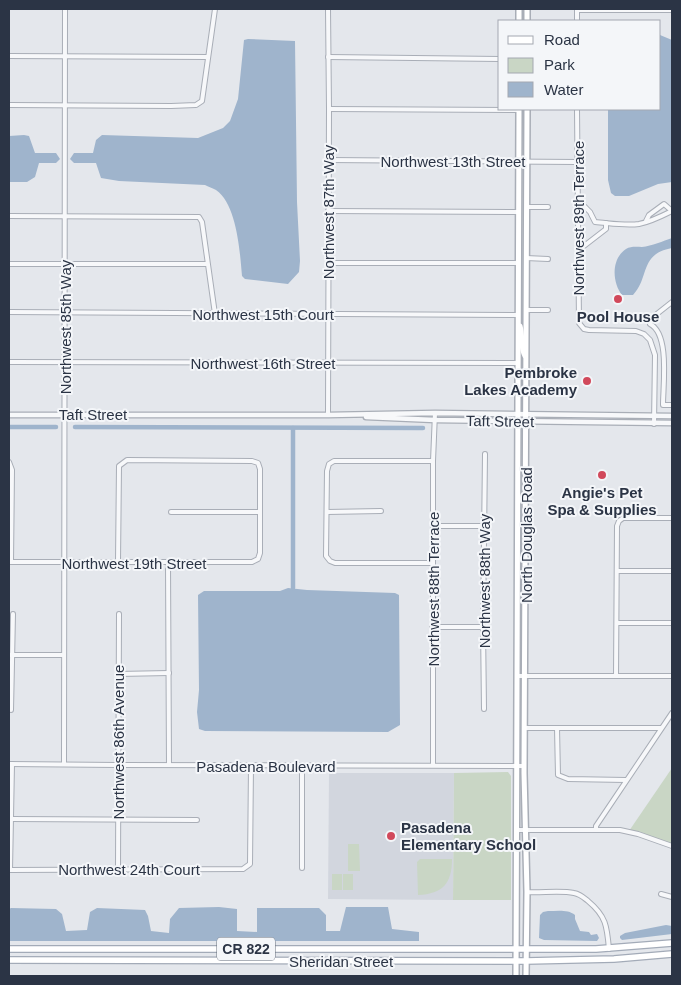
<svg xmlns="http://www.w3.org/2000/svg" width="681" height="985" font-family="Arial,sans-serif">
<style>
.built{fill:#d2d6de}
.green{fill:#c9d6c5}
.water{fill:#9fb4cc}
.lines{fill:none;stroke-linecap:round;stroke-linejoin:round}
.canal{stroke:#9fb4cc;stroke-width:4.5}
.minor-casing{stroke:#a9aeb7;stroke-width:6}
.tertiary-casing{stroke:#a9aeb7;stroke-width:7}
.secondary-casing{stroke:#a9aeb7;stroke-width:8}
.primary-casing{stroke:#a3abb8;stroke-width:8}
.minor{stroke:#f7f8fa;stroke-width:4}
.tertiary{stroke:#f7f8fa;stroke-width:4.5}
.secondary{stroke:#fff;stroke-width:5}
.primary{stroke:#fff;stroke-width:5.5}
.poi-dot{fill:#d1495b;stroke:#f4f6f9;stroke-width:2}
.labels{text-anchor:middle;dominant-baseline:central;stroke-width:4;stroke-linejoin:round;paint-order:stroke}
.shield{fill:#f4f6f9;stroke:#676e7b;stroke-width:1}
.shield-label{font-size:14px;font-weight:bold;fill:#2b3445}
.street-label{font-size:15px;fill:#2b3445;stroke:#f4f6f9}
.poi-label{font-size:15px;font-weight:bold;fill:#2b3445;stroke:#f4f6f9}
</style>
<rect width="100%" height="100%" fill="#e4e7ec"/>
<polygon class="built" points="329,773 454,773 453,900 328,899"/>
<g class="green">
<polygon points="672,768 672,846 629,831"/>
<polygon points="508,772 511,776 511,900 453,900 454,773"/>
<polygon points="348,844 359,844 360,871 348,871"/>
<path d="M420 859H452C452 883 443 894 418 895L417 862Z"/>
<rect x="332" y="874" width="10" height="16"/>
<rect x="343" y="874" width="10" height="16"/>
</g>
<g class="water">
<polygon points="660,35 672,40 672,182 658,184 629,196 615,196 611,193 608,180 608,109 660,109"/>
<path d="M248 39 295 41 297 202 300 261 299 272 288 284 245 279 242 276C240 253 237 204 216 190 213 188 208 187 205 185L119 181 101 178 96 163H74L70 159 74 153H93L96 140 102 135 198 138 223 128 230 121 238 99 244 40Z"/>
<polygon points="24,135 29,136 35,153 56,153 60,159 56,163 39,163 35,177 27,182 9,182 9,136"/>
<path d="M672 238V248C639 254 650 277 633 295H622C612 282 611 259 626 249 631 246 637 247 642 247 652 246 663 241 672 238Z"/>
<polygon points="288,588 307,590 395,593 399,595 400,725 388,732 205,731 199,729 197,712 199,690 198,595 204,591 280,591"/>
<polygon points="219,907 237,909 237,931 257,932 257,908 319,908 326,915 326,931 340,931 346,907 388,907 392,929 419,932 419,941 9,941 9,909 11,908 56,909 62,914 66,931 87,930 90,912 97,908 145,910 148,916 151,931 169,933 170,919 179,908"/>
<path d="M548 911C557 911 568 909 575 915V919L580 931 589 932 591 935 597 934 599 938 597 941 544 940 539 938 540 915 543 912Z"/>
<polygon points="666,925 672,926 672,934 622,940 620,938 620,936 625,933"/>
</g>
<g class="lines">
<g class="canal">
<polyline points="9,427 56,427"/>
<polyline points="75,427 423,428"/>
<polyline points="293,428 293,588"/>
</g>
<g class="minor-casing">
<g id="minor">
<polyline points="577,10 672,10"/>
<polyline points="577,21 577,9"/>
<polyline points="9,56 208,57"/>
<polyline points="328,57 500,59"/>
<polyline points="9,105 171,106 196,105 202,101 215,9"/>
<polyline points="329,109 519,110"/>
<polyline points="577,109 579,323 584,329 589,330 636,331 644,334 650,340 655,355 654,424"/>
<polyline points="329,160 577,162"/>
<path d="M579 205H583L590 212 595 222C609 223 625 226 639 224 650 222 662 216 672 211L664 204 649 215 646 221"/>
<polyline points="527,207 548,207"/>
<polyline points="328,211 519,212"/>
<polyline points="9,216 199,217 202,222 215,314"/>
<polyline points="579,246 584,246 606,229 606,223"/>
<polyline points="526,258 548,259"/>
<polyline points="328,263 518,263"/>
<polyline points="9,264 207,264"/>
<path d="M672 302 653 317 650 324C670 334 663 385 663 405H672"/>
<polyline points="526,310 548,310"/>
<polyline points="9,312 518,315"/>
<polyline points="9,362 518,363"/>
<polyline points="328,415 329,109 328,9"/>
<polyline points="9,462 12,470 11,562"/>
<polyline points="171,512 260,512"/>
<polyline points="327,512 381,511"/>
<polyline points="433,526 483,526"/>
<polyline points="9,562 252,562 258,559 260,553 260,469 258,463 252,461 127,460 119,466 118,562"/>
<polyline points="168,563 169,765"/>
<polyline points="432,563 335,563 330,561 326,556 327,471 329,464 334,461 433,461"/>
<polyline points="617,571 672,571"/>
<polyline points="617,623 672,623"/>
<polyline points="432,627 483,627"/>
<polyline points="9,655 64,655"/>
<polyline points="118,674 169,673"/>
<polyline points="517,676 672,676"/>
<polyline points="616,676 617,526 619,521 623,518 672,518"/>
<polyline points="484,709 483,627 485,454"/>
<polyline points="11,710 13,614"/>
<polyline points="525,728 661,728"/>
<polyline points="557,728 558,775 568,779 626,780"/>
<polyline points="9,764 117,765 524,766"/>
<polyline points="64,764 65,9"/>
<polyline points="433,765 433,461 435,413"/>
<polyline points="11,819 197,820"/>
<polyline points="516,830 620,830 638,834 672,846"/>
<polyline points="596,830 596,826 672,713"/>
<polyline points="302,868 302,766"/>
<polyline points="118,869 119,614"/>
<polyline points="9,870 243,869 250,864 251,766"/>
<polyline points="10,870 12,764"/>
<path d="M527 892C541 893 561 890 574 893 580 894 583 897 588 901 606 916 607 926 609 949"/>
<polyline points="661,894 672,897"/>
</g>
</g>
<g class="tertiary-casing">
<g id="tertiary">
<polyline points="9,415 328,415 435,413 672,416"/>
<polyline points="366,417 435,420 672,423"/>
</g>
</g>
<g class="secondary-casing">
<g id="secondary">
<polyline points="519,21 519,9"/>
<polyline points="527,21 527,9"/>
<path d="M520 326C523 336 520 347 525 356"/>
<polyline points="516,976 519,109"/>
<polyline points="526,976 527,892 524,773 527,109"/>
</g>
</g>
<g class="primary-casing">
<g id="primary">
<polyline points="9,949 596,949 672,943"/>
<polyline points="9,960 526,961 614,959 672,954"/>
</g>
</g>
<use href="#minor" class="minor"/>
<use href="#tertiary" class="tertiary"/>
<use href="#secondary" class="secondary"/>
<use href="#primary" class="primary"/>
</g>
<g class="poi-dot">
<circle cx="618" cy="299" r="5"/>
<circle cx="587" cy="381" r="5"/>
<circle cx="602" cy="475" r="5"/>
<circle cx="391" cy="836" r="5"/>
</g>
<g class="labels">
<rect class="shield" x="217" y="937.5" width="58" height="23" rx="4"/>
<g class="shield-label">
<text x="246" y="949">CR 822</text>
</g>
<g class="street-label">
<text x="453" y="161">Northwest 13th Street</text>
<text transform="translate(328 212) rotate(-90)">Northwest 87th Way</text>
<text transform="translate(578 218) rotate(-90)">Northwest 89th Terrace</text>
<text x="263" y="314">Northwest 15th Court</text>
<text transform="translate(65 327) rotate(-90)">Northwest 85th Way</text>
<text x="263" y="363">Northwest 16th Street</text>
<text x="93" y="414">Taft Street</text>
<text transform="translate(500 421) rotate(1)">Taft Street</text>
<text transform="translate(526 535) rotate(-90)">North Douglas Road</text>
<text x="134" y="563">Northwest 19th Street</text>
<text transform="translate(484 581) rotate(-90)">Northwest 88th Way</text>
<text transform="translate(433 589) rotate(-90)">Northwest 88th Terrace</text>
<text transform="translate(118 742) rotate(-90)">Northwest 86th Avenue</text>
<text x="266" y="766">Pasadena Boulevard</text>
<text x="129" y="869">Northwest 24th Court</text>
<text x="341" y="961">Sheridan Street</text>
</g>
<g class="poi-label">
<text x="618" y="316">Pool House</text>
<text x="577" y="372" text-anchor="end">Pembroke<tspan x="577" dy="17">Lakes Academy</tspan></text>
<text x="602" y="492">Angie's Pet<tspan x="602" dy="17">Spa &amp; Supplies</tspan></text>
<text x="401" y="827" text-anchor="start">Pasadena<tspan x="401" dy="17">Elementary School</tspan></text>
</g>
</g>
<rect width="681" height="985" fill="none" stroke="#2b3445" stroke-width="20"/>
<rect x="498" y="20" width="162" height="90" fill="#f4f6f9" stroke="#a4a8b1"/>
<rect x="508" y="36" width="25" height="8" fill="#ffffff" stroke="#a4a8b1"/>
<text x="544" y="45" font-size="15" fill="#2b3445">Road</text>
<rect x="508" y="58" width="25" height="15" fill="#c9d6c5" stroke="#a4a8b1"/>
<text x="544" y="70" font-size="15" fill="#2b3445">Park</text>
<rect x="508" y="82" width="25" height="15" fill="#9fb4cc" stroke="#a4a8b1"/>
<text x="544" y="95" font-size="15" fill="#2b3445">Water</text>
</svg>
